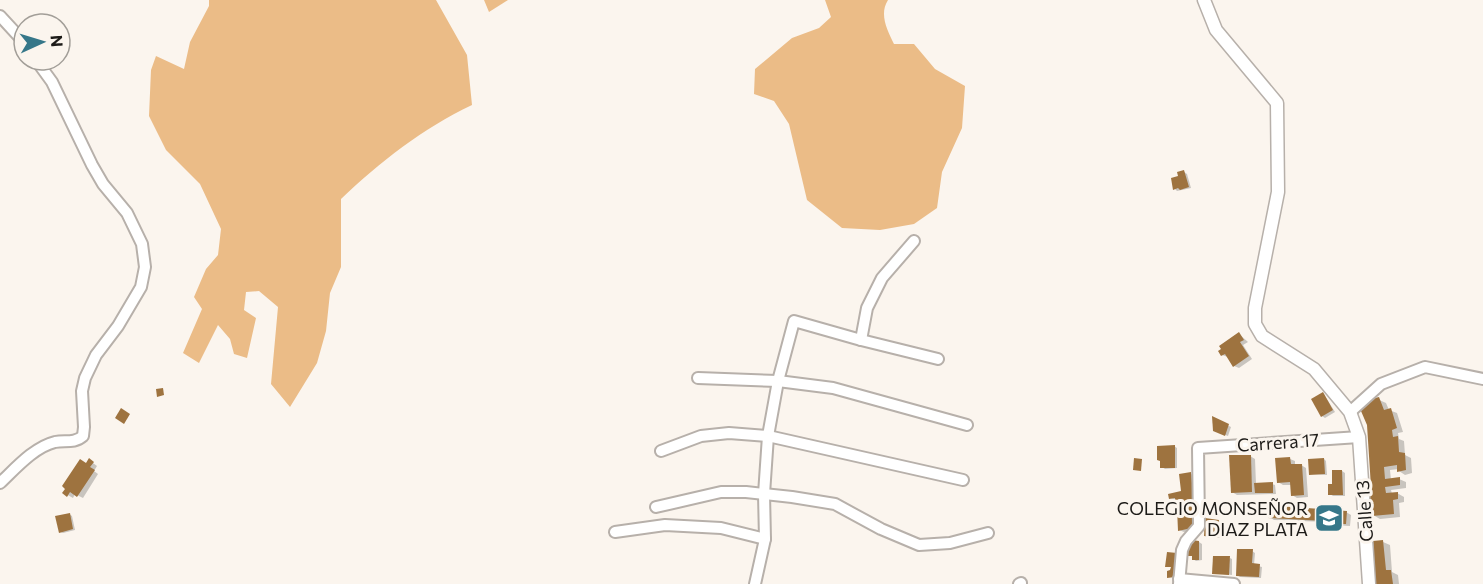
<svg xmlns="http://www.w3.org/2000/svg" width="1483" height="584" font-family="Commissioner,sans-serif">
<style>
.forest{fill:#ebbc87}
.shadow{fill:#0003}
.building{fill:#9e733f}
.lines{fill:none;stroke-linecap:round;stroke-linejoin:round}
.minor-casing{stroke:#b7b0aa;stroke-width:14}
.tertiary-casing{stroke:#b7b0aa;stroke-width:15}
.minor{stroke:#fff;stroke-width:10}
.tertiary{stroke:#fff;stroke-width:12}
.labels{text-anchor:middle;dominant-baseline:central;stroke-width:6;stroke-linejoin:round;paint-order:stroke}
.street-label{font-size:18px;fill:#1d1b18;stroke:#fbf5ee}
.poi-label{font-size:18px;fill:#1d1b18;stroke:#fbf5ee;text-anchor:end}
</style>
<rect width="100%" height="100%" fill="#fbf5ee"/>
<g class="forest">
<path d="M209 0H436L467 55 472 105C422 129 381 161 341 199V267L330 293 326 331 317 363 290 407 271 384 278 307 259 291 246 292 244 310 256 318 247 358 234 354 230 339 218 325 199 363 183 353 202 309 194 297 206 269 218 255 221 229 200 184 166 150 149 116 151 70 156 56 184 69 190 42 209 6Z"/>
<polygon points="484,0 508,0 489,12"/>
<path d="M825 0H888C879 14 887 30 894 44H914L935 69 965 86 962 128 942 172 937 208 914 224 880 230 842 228 807 200 789 124 774 101 754 94 755 69 792 38 819 28 831 17Z"/>
</g>
<g class="shadow">
<polygon points="1184,172 1187,174 1191,188 1177,191 1175,189"/>
<polygon points="1239,334 1248,342 1243,345 1252,359 1239,368 1234,366 1228,357 1222,355"/>
<polygon points="1323,393 1335,412 1325,418 1322,416"/>
<polygon points="1377,399 1386,403 1389,410 1397,413 1403,432 1398,433 1399,439 1404,441 1405,455 1411,458 1412,473 1405,475 1399,471 1399,469 1390,470 1391,480 1399,479 1406,482 1406,488 1391,490 1392,494 1397,493 1404,497 1404,502 1399,503 1400,517 1380,519 1373,515 1373,504 1368,502 1372,488"/>
<polygon points="1214,419 1231,427 1228,436 1218,432"/>
<polygon points="1174,446 1177,448 1177,468 1165,469 1162,467"/>
<polygon points="1250,456 1255,459 1256,484 1272,484 1275,485 1276,494 1237,495 1232,492"/>
<polygon points="1290,459 1295,461 1295,466 1301,465 1306,468 1308,497 1297,498 1292,495 1292,485 1283,485 1278,482"/>
<polygon points="1324,459 1326,461 1327,475 1310,474"/>
<polygon points="89,460 97,466 94,471 98,474 83,498 75,494 73,498 64,493"/>
<polygon points="1342,471 1345,473 1345,496 1333,496 1330,494"/>
<polygon points="1191,474 1196,477 1200,529 1184,532 1179,530 1184,509 1184,502 1170,498 1183,492"/>
<polygon points="1346,512 1351,515 1350,526 1332,525 1326,522 1274,520 1269,517"/>
<polygon points="69,514 72,516 75,530 63,533 60,532"/>
<polygon points="1219,521 1222,523 1220,538 1205,535"/>
<polygon points="1199,542 1202,544 1202,560 1196,561 1193,559 1194,556 1187,555"/>
<polygon points="1383,542 1390,545 1392,572 1398,575 1399,584 1377,584"/>
<polygon points="1252,551 1255,553 1254,565 1262,567 1261,578 1240,577 1237,575"/>
<polygon points="1230,558 1232,559 1232,575 1214,573"/>
</g>
<g class="building">
<polygon points="1184,170 1189,187 1180,190 1178,188 1173,190 1171,178 1178,176 1177,172"/>
<polygon points="1239,332 1244,340 1240,342 1249,356 1233,367 1225,354 1221,356 1218,351 1221,349 1219,346"/>
<polygon points="163,388 164,395 157,397 156,389"/>
<polygon points="1323,392 1333,410 1321,417 1311,399"/>
<polygon points="1374,396 1375,398 1379,397 1384,410 1391,408 1397,428 1392,430 1393,437 1398,436 1399,452 1405,453 1406,470 1397,472 1397,465 1384,467 1385,479 1400,477 1400,485 1385,487 1386,493 1398,492 1398,499 1393,500 1394,514 1372,516 1371,502 1367,503 1366,488 1371,487 1367,425 1361,411 1364,407 1362,404"/>
<polygon points="121,408 130,414 124,424 115,418"/>
<polygon points="1212,416 1229,424 1225,436 1213,431"/>
<polygon points="1175,445 1175,468 1160,468 1160,461 1157,460 1157,446"/>
<polygon points="1229,455 1251,455 1252,492 1231,493"/>
<polygon points="1290,457 1291,464 1302,464 1304,495 1291,496 1290,482 1277,483 1275,458"/>
<polygon points="89,458 94,462 90,467 95,470 77,497 70,492 67,497 62,493 65,489 62,486 80,459 86,463"/>
<polygon points="1134,458 1142,459 1141,471 1133,470"/>
<polygon points="1324,458 1325,474 1309,475 1308,459"/>
<polygon points="1332,470 1342,470 1343,495 1328,495 1328,484 1332,484"/>
<polygon points="1191,472 1196,527 1178,531 1177,508 1183,507 1182,500 1175,501 1175,498 1169,499 1168,494 1181,491 1179,474"/>
<polygon points="1273,482 1273,493 1255,493 1254,483"/>
<polygon points="1268,505 1347,511 1346,524 1325,524 1325,521 1268,518"/>
<polygon points="70,513 73,529 59,533 55,516"/>
<polygon points="1205,518 1219,520 1218,538 1204,536"/>
<polygon points="1192,540 1199,541 1199,560 1192,560 1192,556 1185,556 1188,545"/>
<polygon points="1383,540 1386,570 1391,570 1393,584 1375,584 1373,541"/>
<polygon points="1237,549 1253,549 1252,563 1260,564 1259,577 1236,576"/>
<polygon points="1167,552 1177,553 1176,566 1174,567 1175,577 1167,578 1167,571 1170,570 1171,567 1165,567"/>
<polygon points="1213,556 1230,556 1229,575 1212,574"/>
</g>
<g class="lines">
<g class="minor-casing">
<g id="minor">
<polyline points="0,16 24,42"/>
<polyline points="861,340 867,308 882,278 914,241"/>
<polyline points="698,378 778,381 833,388 967,425"/>
<polyline points="1350,412 1381,384 1425,367 1483,379"/>
<polyline points="661,451 701,436 729,433 768,436 963,480"/>
<path d="M0 483C15 469 34 447 55 442 65 440 74 444 83 436L84 427 82 391 85 378 96 355 118 326 141 287 145 267 142 244 127 213 103 184 92 165 52 82 36 60"/>
<polyline points="656,507 721,492 746,492 792,497 835,504 881,529 919,545 950,543 988,533"/>
<polyline points="615,532 665,525 721,528 765,539"/>
<polyline points="1179,579 1234,584"/>
<polyline points="755,584 765,539 764,494 768,436 778,381 794,321 861,340 938,359"/>
<polyline points="1019,584 1021,583"/>
<polyline points="1179,584 1182,550 1186,541 1199,526 1198,448 1359,437"/>
</g>
</g>
<g class="tertiary-casing">
<polyline id="tertiary" points="1204,0 1216,30 1277,103 1278,192 1255,308 1255,324 1262,336 1314,369 1350,412 1359,437 1369,584"/>
</g>
<use href="#minor" class="minor"/>
<use href="#tertiary" class="tertiary"/>
</g>
<defs>
<g id="school-square" transform="scale(1.5)"><rect x="-9" y="-9" width="18" height="18" rx="4" fill="#367789" stroke="#fbf5ee"/><path d="M0-5L7-2L0 1L-7-2ZM-4 1L0 2.5L4 1V4Q0 6-4 4Z" fill="#fff"/></g>
</defs>
<g fill-rule="evenodd">
<use href="#school-square" x="1329" y="518"/>
</g>
<g class="labels">
<g class="street-label">
<text transform="translate(1278 442) rotate(-4)">Carrera 17</text>
<text transform="translate(1364 511) rotate(-94)">Calle 13</text>
</g>
<g class="poi-label">
<text x="1308" y="508">COLEGIO MONSEÑOR<tspan x="1308" dy="21">DIAZ PLATA</tspan></text>
</g>
</g>
<g transform="translate(42 42) rotate(86)"><circle r="28" fill="#fbf5ee" stroke="#a29e98" stroke-width="1.5"/>
<path d="M0-4.5L10 22L0 15L-10 22Z" fill="#367789"/>
<text y="-9" font-size="16" font-weight="bold" text-anchor="middle" fill="#1d1b18">N</text>
</g>
</svg>
